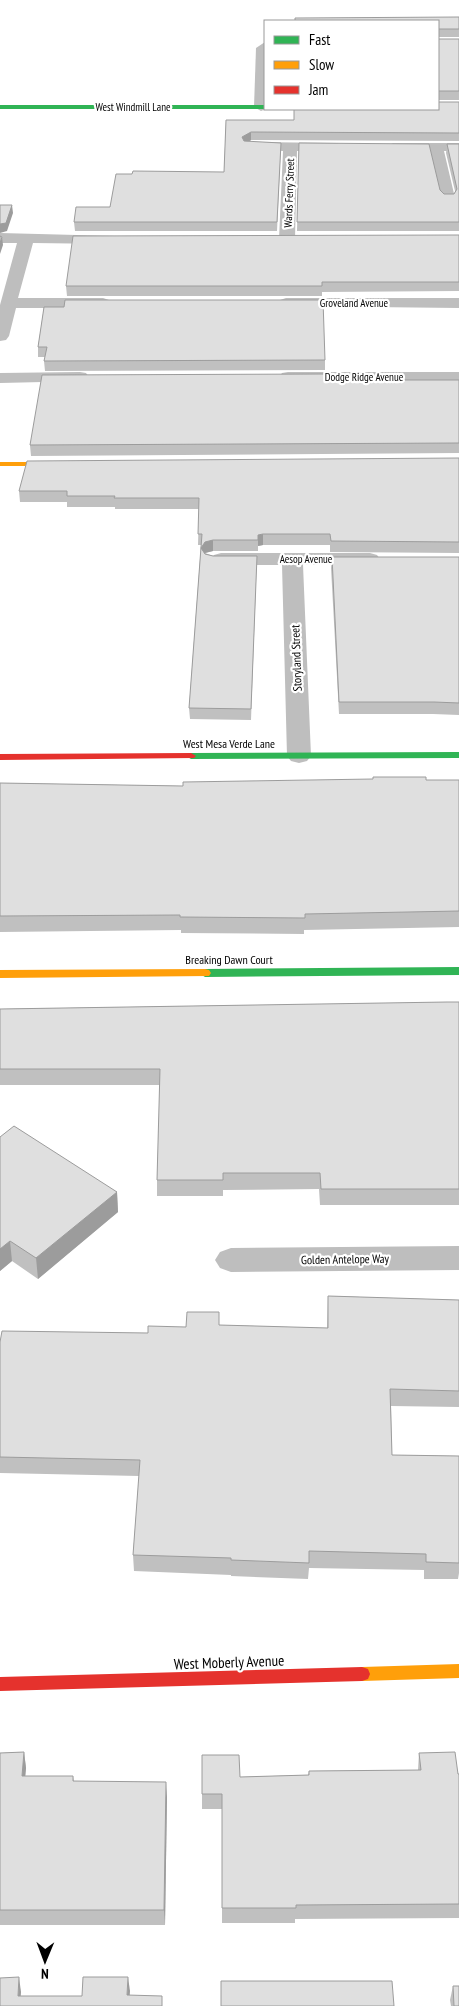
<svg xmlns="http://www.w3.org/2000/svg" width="459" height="2006" font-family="'PT Sans Narrow',sans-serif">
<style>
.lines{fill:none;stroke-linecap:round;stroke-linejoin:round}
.street{fill:#bebebe;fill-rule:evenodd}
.fast{fill:#30b455;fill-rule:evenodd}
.slow{fill:#ff9f0a;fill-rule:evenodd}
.jam{fill:#e5322d;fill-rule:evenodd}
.wall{fill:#c0c0c0}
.shaded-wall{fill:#9c9c9c}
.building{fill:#dfdfdf;stroke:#9c9c9c}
.labels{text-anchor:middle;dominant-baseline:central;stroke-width:4.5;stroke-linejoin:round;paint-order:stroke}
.far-street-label{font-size:11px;fill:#000;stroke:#fff}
.street-label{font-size:12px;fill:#000;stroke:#fff}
.near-street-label{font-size:15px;fill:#000;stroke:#fff}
</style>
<rect width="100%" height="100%" fill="#fff"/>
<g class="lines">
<g class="street">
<polygon points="265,42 266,109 261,111 254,107 256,48"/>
<polygon points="251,142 337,143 344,147 337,151 297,151 295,239 292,242 282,242 279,239 283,151 246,149 244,146"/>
<polygon points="393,143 459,143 459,151 444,151 455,198 453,201 443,201 441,198 430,151 388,150 386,147"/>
<polygon points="0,233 115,236 118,239 115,242 110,244 33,243 18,298 103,298 109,300 111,303 109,306 103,308 16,308 9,336 6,340 0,341 0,305 17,243 0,243"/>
<polygon points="286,298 459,298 459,308 280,306 278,303 280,300"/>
<polygon points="80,372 86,373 89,377 86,381 0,383 0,373"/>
<polygon points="288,372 459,372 459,382 282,381 279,377 282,373"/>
<polygon points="221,553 370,553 377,555 380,559 377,563 370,565 303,565 311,756 307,761 299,763 291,761 287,756 282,565 221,565 214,563 211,559 214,555"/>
<polygon points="459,1246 459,1270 231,1272 220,1268 215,1260 220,1252 231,1248"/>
</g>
<g class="fast">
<rect x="0" y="105" width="265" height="4"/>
<polygon points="459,752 459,758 191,759 186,756 191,753"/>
<polygon points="459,967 459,975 205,977 199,973 205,969"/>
</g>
<g class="slow">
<polygon points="0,462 63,462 67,464 63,466 0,466"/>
<polygon points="205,969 209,970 211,973 209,976 0,978 0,970"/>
<polygon points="459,1664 459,1678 362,1681 356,1679 354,1674 356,1669 362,1667"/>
</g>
<g class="jam">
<polygon points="191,753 196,756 194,758 0,760 0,754"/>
<polygon points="362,1667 368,1669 370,1674 368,1679 362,1681 0,1691 0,1677"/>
</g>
</g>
<g class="wall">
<polygon points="459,17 459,37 438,37 438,21"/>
<rect x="438" y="39" width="21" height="61"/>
<polygon points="459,102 459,141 251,140 249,142 281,143 277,231 75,231 74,222 110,207 132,174 224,172 226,120 294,120"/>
<polygon points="299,143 440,190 444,194 454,194 455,191 446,153 447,144 459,144 459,231 297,231"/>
<polygon points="459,235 459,291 322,292 322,296 67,296 66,286"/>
<polygon points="44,307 325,360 325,370 45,371 44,361 45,357 38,357 38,347"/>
<polygon points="326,380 459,380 459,453 31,456 30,445"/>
<polygon points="459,458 459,553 330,552 330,545 263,545 258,546 258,551 213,551 205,553 213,556 257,556 251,720 190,719 189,708 201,545 198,545 199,509 115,509 115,507 67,507 67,502 20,502 19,491"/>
<polygon points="332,557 459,557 459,715 433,714 339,714 331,568"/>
<polygon points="459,780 459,927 304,930 304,934 181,933 181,930 0,932 0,783 183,786"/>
<polygon points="459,1002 459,1205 320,1205 319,1189 223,1190 223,1196 157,1196 157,1180 160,1085 0,1085 0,1009"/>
<polygon points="0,1137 117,1192 118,1212 38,1279 12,1261 0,1271"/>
<polygon points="328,1296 459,1300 459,1407 391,1406 392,1455 459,1456 459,1573 458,1579 424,1579 424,1570 309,1568 308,1579 231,1576 231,1575 134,1571 133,1555 139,1476 0,1473 0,1342 148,1333 186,1327 219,1325 327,1328"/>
<polygon points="24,1752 26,1768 25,1776 73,1776 74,1781 167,1797 165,1925 0,1925 0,1753"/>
<polygon points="419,1753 458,1774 459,1774 459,1918 295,1919 295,1923 222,1923 222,1809 202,1809 202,1755 240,1777 308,1775 309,1771 418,1770"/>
<polygon points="453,1986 459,2006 451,2006 450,2000"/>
</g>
<g class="shaded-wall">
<polygon points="251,132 251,140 242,146 242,137"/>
<polygon points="12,205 13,213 7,231 0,233 0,224"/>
<polygon points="2,237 3,245 0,254 0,243"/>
<polygon points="263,534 263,545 258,546 258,551 258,535"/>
<polygon points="213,540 213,551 205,553 201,559 201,548 205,542"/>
<polygon points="117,1192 118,1212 38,1279 36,1258"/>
<polygon points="10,1241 12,1261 0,1271 0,1249"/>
<polygon points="24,1752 26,1768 24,1791 22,1776"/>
<polygon points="166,1782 167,1797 165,1925 164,1910"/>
<polygon points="19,1977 21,1992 20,2006 18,1996"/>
<polygon points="128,1977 130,1991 129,2006 127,1995"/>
</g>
<g class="building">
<polygon points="459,17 459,29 438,29 438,21 295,21 295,18"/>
<rect x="438" y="39" width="21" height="52"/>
<polygon points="438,102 459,102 459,133 251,132 242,137 244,141 281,143 277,222 74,222 76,207 110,207 116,174 132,174 133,171 224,172 226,120 294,120 294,109 438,109"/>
<polygon points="299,143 429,144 440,190 444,194 454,194 457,189 447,144 459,144 459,222 297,222"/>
<polygon points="0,205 12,205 6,223 0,224"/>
<polygon points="459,235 459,282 322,282 322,286 66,286 73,236"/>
<polygon points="0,236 2,237 0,243"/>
<polygon points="65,300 323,300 325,360 44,361 47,347 38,347 44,307 64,307"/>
<polygon points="326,374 326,380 459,380 459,443 30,445 42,375"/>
<polygon points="459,458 459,542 331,541 330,534 263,534 258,535 258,540 213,540 205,542 201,548 205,554 213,556 257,556 251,709 189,708 202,534 198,534 199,498 114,498 115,496 67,496 67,491 19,491 27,461"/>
<polygon points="332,557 459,557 459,703 434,702 339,702"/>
<polygon points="373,777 426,777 426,780 459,780 459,911 305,914 305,918 180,917 180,915 0,916 0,783 183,786 183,782 373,779"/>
<polygon points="447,1002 459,1002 459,1189 321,1189 320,1173 223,1173 223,1180 157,1180 160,1069 0,1069 0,1009"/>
<polygon points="14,1126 117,1192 36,1258 10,1241 0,1249 0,1137"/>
<polygon points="328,1296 459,1300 459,1391 390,1389 392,1455 459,1456 459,1563 426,1562 426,1554 309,1551 309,1563 231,1560 231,1558 133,1555 140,1460 0,1457 0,1342 2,1331 148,1333 148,1326 186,1327 187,1312 219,1312 219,1325 328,1328"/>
<polygon points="24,1752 22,1776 73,1776 73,1781 166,1782 164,1910 0,1910 0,1753"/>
<polygon points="455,1752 458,1774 459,1774 459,1904 296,1905 296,1908 222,1908 222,1794 202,1794 202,1755 239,1755 240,1777 309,1775 309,1771 421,1770 419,1753"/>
<polygon points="19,1977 18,1996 82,1996 83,1977 128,1977 127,1995 162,1996 162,2006 0,2006 0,1978"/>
<polygon points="221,1981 392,1981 394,2006 221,2006"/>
<polygon points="453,1986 459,1986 459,2006 454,2006"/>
</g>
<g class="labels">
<g class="far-street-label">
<text x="133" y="107">West Windmill Lane</text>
<text transform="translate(289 193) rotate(-88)">Wards Ferry Street</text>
<text x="354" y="303">Groveland Avenue</text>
<text x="364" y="377">Dodge Ridge Avenue</text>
<text x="306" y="559">Aesop Avenue</text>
</g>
<g class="street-label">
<text transform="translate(296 658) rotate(-92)">Storyland Street</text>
<text x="229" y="743">West Mesa Verde Lane</text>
<text x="229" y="959">Breaking Dawn Court</text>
<text transform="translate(345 1259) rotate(-1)">Golden Antelope Way</text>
</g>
<g class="near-street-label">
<text transform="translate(229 1662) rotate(-2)">West Moberly Avenue</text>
</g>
</g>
<rect x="264" y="20" width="175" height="90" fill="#ffffff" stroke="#999999"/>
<rect x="274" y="36" width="25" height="8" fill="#30b455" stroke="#999999"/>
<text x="309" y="45" font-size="15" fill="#000000">Fast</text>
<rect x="274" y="61" width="25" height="8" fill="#ff9f0a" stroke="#999999"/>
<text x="309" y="70" font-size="15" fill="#000000">Slow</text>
<rect x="274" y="86" width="25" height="8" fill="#e5322d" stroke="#999999"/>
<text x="309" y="95" font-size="15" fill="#000000">Jam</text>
<g transform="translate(45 1961) rotate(181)" stroke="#ffffff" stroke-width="4" paint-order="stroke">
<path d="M0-4L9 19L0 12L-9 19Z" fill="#000000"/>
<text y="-8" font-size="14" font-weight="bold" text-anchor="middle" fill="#000000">N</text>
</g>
</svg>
